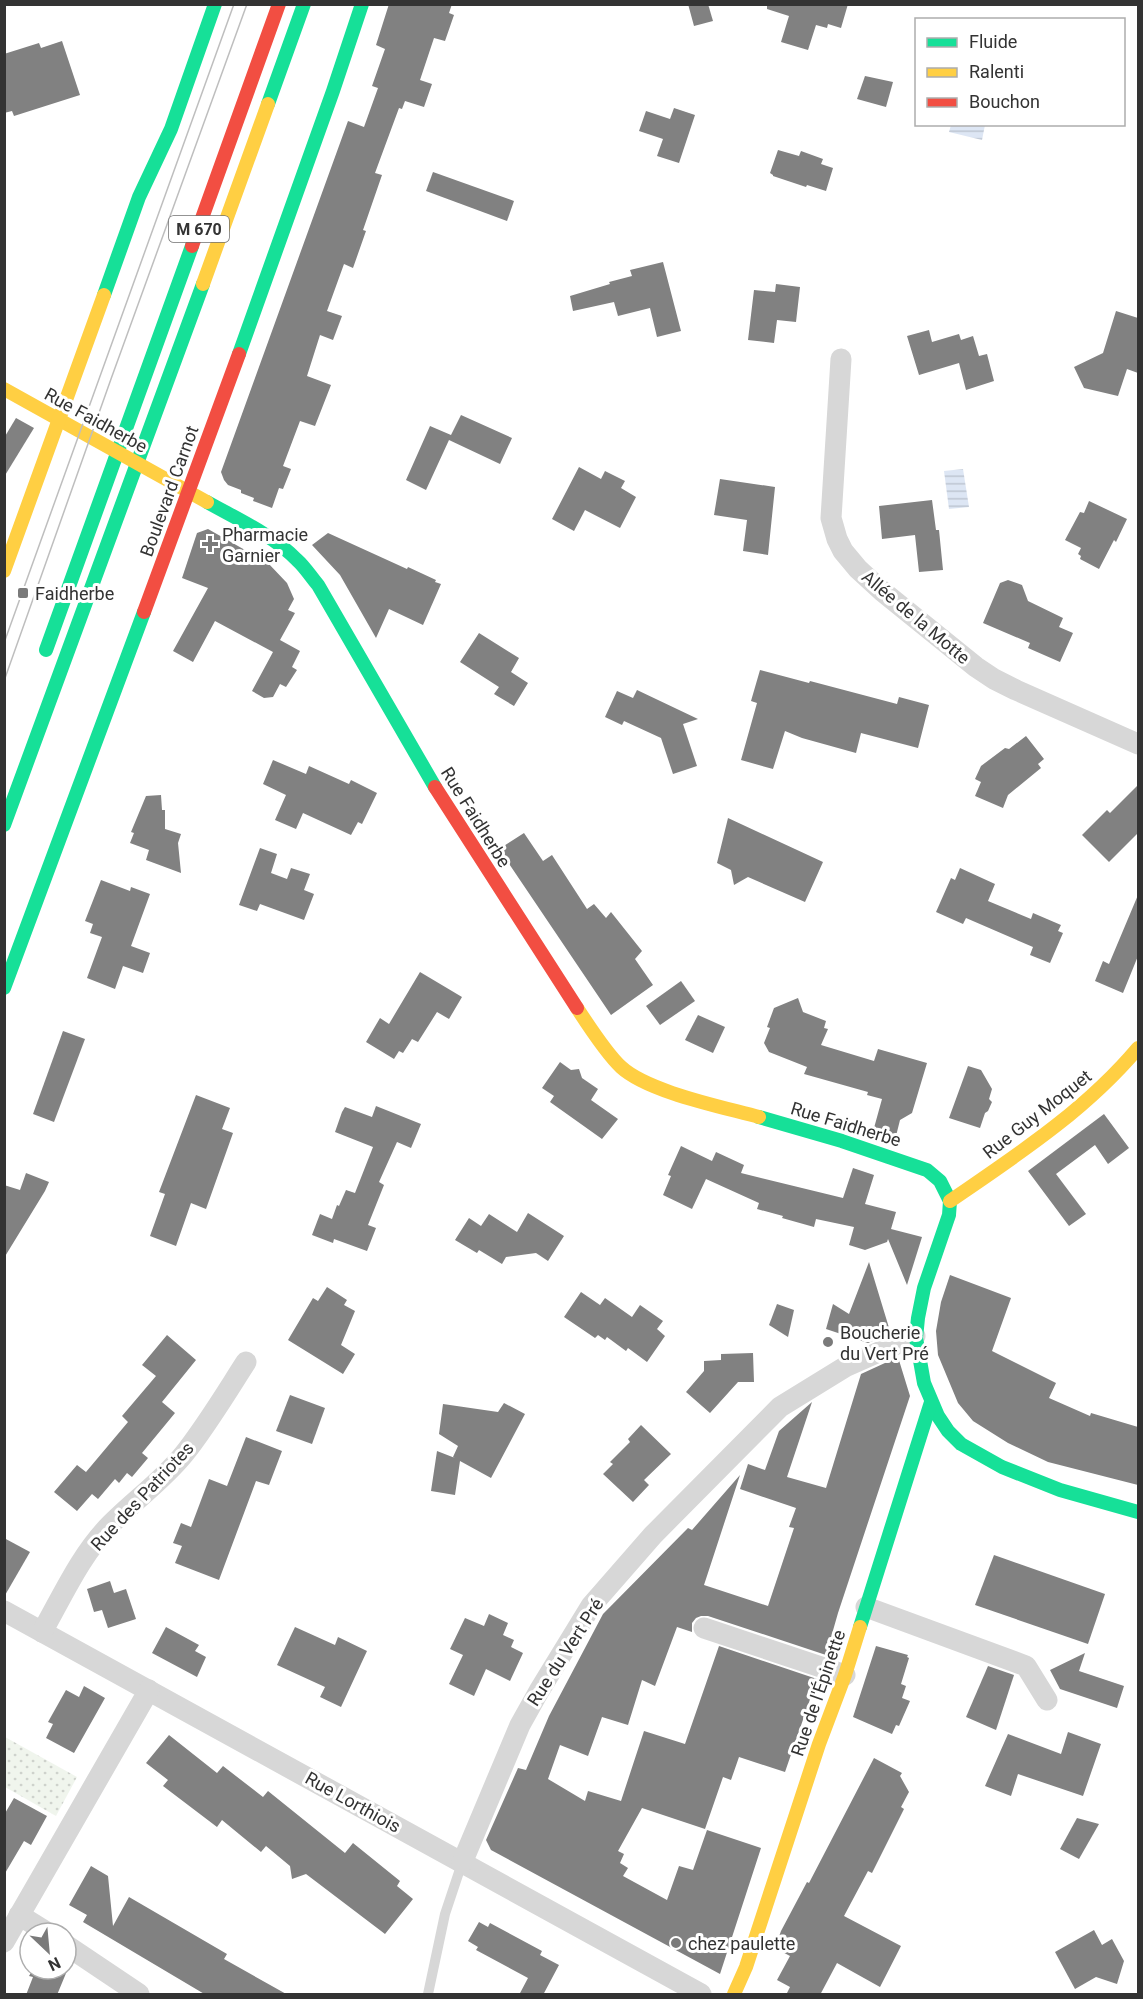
<svg xmlns="http://www.w3.org/2000/svg" width="1143" height="1999" font-family="Roboto,sans-serif">
<style>
.park{fill:url(#park-dots)}
.water{fill:url(#water-rules)}
.building{fill:#818181}
.lines{fill:none;stroke-linecap:round;stroke-linejoin:round}
.lane{stroke:#d7d7d7;stroke-width:10}
.street{stroke:#d7d7d7;stroke-width:21}
.fast{stroke:#16e098;stroke-width:14}
.slow{stroke:#ffcf43;stroke-width:14}
.jam{stroke:#f24e42;stroke-width:14}
.tram{stroke:#bebebe;stroke-width:1.5}
.poi-dot{fill:#7a7a7a;stroke:#fff;stroke-width:2}
.labels{text-anchor:middle;dominant-baseline:central;stroke-width:6;stroke-linejoin:round;paint-order:stroke}
.shield{fill:#fff;stroke:#707070;stroke-width:1.5}
.shield-label{font-size:16px;font-weight:bold;fill:#333}
.street-label{font-size:18px;fill:#333;stroke:#fff}
.poi-label{font-size:18px;fill:#333;stroke:#fff;text-anchor:start}
</style>
<defs>
<pattern id="park-dots" width="8" height="8" patternUnits="userSpaceOnUse" patternTransform="scale(1.5)"><rect width="8" height="8" fill="#f0f5ed"/><path d="M2 2h.1M6 6h.1" fill="none" stroke="#ced2cc" stroke-width="1.8" stroke-linecap="round"/></pattern>
<pattern id="water-rules" width="6" height="5" patternUnits="userSpaceOnUse" patternTransform="scale(1.5)"><rect width="6" height="5" fill="#dde6f4"/><path d="M0 2.5h6" fill="none" stroke="#bec6d2"/></pattern>
</defs>
<rect width="100%" height="100%" fill="#fff"/>
<polygon class="park" points="5,1737 77,1777 56,1816 5,1787"/>
<g class="water">
<polygon points="951,125 951,124 985,125 982,140 949,132"/>
<polygon points="963,469 969,507 949,509 944,471"/>
</g>
<g class="building">
<polygon points="389,4 452,4 449,13 454,15 445,41 434,38 420,80 432,84 424,107 405,101 402,109 399,108 375,173 382,175 363,230 366,231 353,268 344,264 327,311 342,316 333,340 320,335 307,376 331,385 315,426 300,421 283,466 291,469 283,489 279,488 272,508 253,501 254,498 241,493 241,490 228,485 224,480 221,472 348,121 364,127 378,88 372,86 385,49 376,45"/>
<polygon points="688,4 708,4 713,21 694,26"/>
<polygon points="767,4 848,4 841,28 828,24 827,28 816,25 808,50 781,42 789,16 767,9"/>
<polygon points="62,41 80,95 14,116 12,111 4,113 4,54 39,43 41,48"/>
<polygon points="865,76 893,82 886,107 857,99"/>
<polygon points="674,108 695,115 679,163 657,156 663,139 639,131 646,111 670,119"/>
<polygon points="778,150 799,156 801,151 823,159 821,164 833,168 826,191 807,185 806,187 773,176 773,175 770,173"/>
<polygon points="433,172 514,201 507,221 426,191"/>
<polygon points="663,262 681,331 657,337 650,308 618,316 614,302 573,311 570,296 610,284 609,282 632,276 630,270"/>
<polygon points="776,284 800,287 796,322 777,320 774,343 748,340 754,290 775,292"/>
<polygon points="1116,311 1138,318 1138,373 1127,369 1118,396 1084,388 1074,367 1103,353"/>
<polygon points="929,330 932,342 959,334 961,340 973,336 979,356 987,354 994,381 966,390 959,363 919,375 907,336"/>
<polygon points="461,415 512,438 500,464 449,440 426,490 406,480 430,426 451,435"/>
<polygon points="16,418 34,428 4,477 4,438"/>
<polygon points="579,467 601,479 605,471 625,481 621,488 636,497 620,528 585,510 574,531 552,519"/>
<polygon points="720,479 775,487 768,555 743,551 747,520 714,515"/>
<polygon points="932,500 936,530 939,530 943,570 919,572 915,535 882,539 879,506"/>
<polygon points="1089,501 1127,519 1116,542 1114,540 1099,569 1080,559 1081,556 1078,554 1081,548 1065,540 1080,512 1084,513"/>
<polygon points="208,529 268,563 287,583 294,599 288,610 295,613 280,640 300,651 292,667 297,670 286,687 280,684 273,697 264,698 252,691 273,652 215,621 193,662 173,651 208,588 182,578 197,533"/>
<polygon points="328,533 407,569 408,567 436,580 435,582 441,584 423,625 389,609 376,638 340,575 312,545"/>
<polygon points="1008,580 1022,585 1028,601 1063,618 1059,627 1073,633 1060,662 1028,648 1030,643 983,623 1000,583"/>
<polygon points="479,633 519,658 511,672 528,683 514,706 494,694 499,687 460,662"/>
<polygon points="760,670 809,683 810,681 897,704 899,697 929,705 918,748 861,733 856,753 802,738 785,731 773,769 741,760 757,703 751,701"/>
<polygon points="637,690 698,719 683,724 697,766 673,774 661,738 624,721 622,725 605,717 617,691 633,698"/>
<polygon points="1026,736 1044,759 1038,764 1041,768 1008,795 1003,808 975,796 981,782 975,779 981,766 1005,748 1009,749"/>
<polygon points="273,760 306,774 309,766 349,784 351,780 377,793 362,824 358,822 351,835 303,813 296,829 275,820 286,795 263,784"/>
<polygon points="1138,785 1138,833 1109,862 1082,835 1107,810 1110,813"/>
<polygon points="161,795 162,810 165,810 165,829 181,834 178,843 181,873 146,860 149,850 130,843 134,833 131,832 146,796"/>
<polygon points="728,818 823,862 805,902 748,877 734,885 731,870 717,863"/>
<polygon points="524,833 543,861 552,855 587,909 594,904 606,918 611,912 642,951 635,959 653,985 611,1015 499,849"/>
<polygon points="260,848 277,854 271,873 287,879 291,868 310,874 304,890 314,894 304,920 260,904 257,911 239,905"/>
<polygon points="960,868 995,884 988,901 1031,919 1033,913 1061,925 1058,931 1063,933 1050,963 1030,955 1033,947 966,918 963,924 936,912 951,878 955,880"/>
<polygon points="101,880 130,891 131,887 150,894 131,946 150,953 143,973 123,966 115,989 87,978 102,937 90,933 93,924 85,921"/>
<polygon points="1138,895 1138,956 1123,993 1095,981 1103,961 1109,964"/>
<polygon points="420,972 462,997 449,1019 437,1012 418,1042 412,1039 403,1053 399,1051 394,1059 366,1042 380,1018 389,1024"/>
<polygon points="681,981 695,1001 660,1025 646,1006"/>
<polygon points="798,998 803,1012 826,1021 824,1028 828,1029 821,1045 874,1061 878,1049 927,1063 912,1113 900,1120 896,1136 874,1128 882,1099 867,1095 868,1092 804,1074 807,1067 769,1052 764,1043 770,1028 767,1027 774,1008"/>
<polygon points="698,1015 725,1027 713,1053 685,1040"/>
<polygon points="63,1031 85,1039 54,1122 33,1114"/>
<polygon points="560,1062 571,1070 579,1069 582,1078 598,1089 591,1100 618,1119 602,1139 550,1102 554,1096 542,1088"/>
<polygon points="968,1066 981,1070 992,1089 989,1099 992,1102 988,1111 985,1113 980,1128 949,1118"/>
<polygon points="196,1095 230,1108 222,1129 233,1133 206,1209 191,1203 176,1246 150,1236 165,1194 159,1192"/>
<polygon points="376,1106 421,1124 411,1148 397,1142 379,1182 384,1185 368,1225 376,1228 367,1251 334,1239 333,1243 312,1235 320,1214 332,1219 337,1205 339,1206 346,1190 355,1193 373,1147 335,1132 342,1112 345,1107 372,1117"/>
<polygon points="1104,1114 1129,1148 1108,1164 1095,1145 1056,1174 1086,1214 1069,1226 1028,1171"/>
<polygon points="681,1146 712,1161 716,1152 744,1165 741,1173 843,1198 853,1168 874,1175 865,1204 896,1212 891,1229 922,1237 907,1285 888,1239 887,1242 865,1250 849,1245 854,1227 816,1219 814,1227 782,1218 783,1216 757,1209 759,1203 706,1179 692,1209 663,1195 671,1176 668,1175"/>
<polygon points="26,1173 49,1182 45,1191 4,1258 4,1185 20,1190"/>
<polygon points="528,1213 564,1236 548,1261 536,1253 506,1257 502,1264 479,1250 477,1253 455,1240 469,1218 481,1226 489,1214 517,1232"/>
<polygon points="869,1262 890,1331 889,1334 868,1343 826,1329 833,1304 849,1314"/>
<polygon points="950,1275 1011,1298 992,1351 1056,1383 1049,1398 1090,1416 1091,1413 1138,1427 1138,1485 1048,1462 1008,1443 973,1421 958,1403 938,1355 936,1331 941,1302"/>
<polygon points="327,1287 347,1300 344,1305 355,1311 341,1345 355,1354 343,1374 288,1340 313,1298 318,1301"/>
<polygon points="581,1292 600,1305 605,1298 632,1317 640,1305 663,1321 657,1329 665,1336 647,1362 628,1348 626,1351 607,1337 605,1340 598,1335 595,1338 564,1317"/>
<polygon points="777,1304 794,1310 788,1337 769,1325"/>
<polygon points="167,1335 196,1360 162,1402 175,1413 142,1453 148,1458 132,1477 127,1473 119,1483 115,1479 98,1499 92,1494 77,1511 54,1492 77,1465 86,1472 128,1422 122,1416 156,1376 142,1365"/>
<polygon points="753,1353 754,1382 738,1382 710,1413 686,1392 704,1371 704,1361 721,1360 721,1354"/>
<polygon points="898,1357 910,1396 838,1613 826,1655 708,1616 701,1616 696,1618 692,1623 692,1632 677,1627 655,1686 642,1680 628,1725 602,1717 588,1756 560,1745 548,1779 585,1801 588,1791 621,1801 644,1731 685,1744 719,1646 817,1679 785,1772 739,1757 731,1780 723,1777 705,1829 642,1808 618,1851 624,1854 620,1863 628,1868 623,1876 667,1900 679,1866 693,1870 707,1830 761,1848 720,1974 491,1850 486,1840 518,1768 526,1770 549,1716 603,1614 688,1528 692,1530 740,1475 704,1585 768,1606 794,1528 789,1527 796,1508 740,1489 748,1464 765,1470 779,1431 812,1402 787,1477 826,1488 861,1374"/>
<polygon points="290,1395 325,1408 312,1444 276,1431"/>
<polygon points="504,1403 525,1414 491,1478 460,1461 455,1495 431,1491 437,1451 455,1458 453,1457 458,1446 439,1434 443,1404 498,1412"/>
<polygon points="641,1425 671,1454 644,1480 649,1485 633,1502 603,1474 613,1464 610,1462 630,1442 628,1439"/>
<polygon points="246,1437 282,1451 269,1485 256,1481 219,1580 175,1563 182,1546 173,1543 181,1523 191,1527 209,1479 227,1486"/>
<polygon points="4,1538 30,1552 4,1597"/>
<polygon points="994,1555 1105,1594 1088,1644 975,1605"/>
<polygon points="110,1581 114,1593 126,1589 136,1619 108,1628 102,1610 94,1612 87,1589"/>
<polygon points="489,1614 508,1623 503,1635 514,1640 511,1647 523,1653 510,1681 486,1669 474,1696 449,1684 463,1655 450,1649 465,1618 484,1626"/>
<polygon points="166,1627 199,1645 195,1651 206,1657 197,1677 152,1653"/>
<polygon points="295,1627 335,1645 338,1637 367,1651 341,1707 320,1697 325,1687 277,1665"/>
<polygon points="876,1646 908,1655 907,1657 909,1658 901,1684 906,1686 902,1698 910,1701 899,1726 896,1725 892,1734 853,1717"/>
<polygon points="1085,1653 1079,1671 1124,1686 1117,1708 1060,1689 1050,1670"/>
<polygon points="988,1666 1014,1675 996,1730 966,1717"/>
<polygon points="84,1686 105,1698 74,1753 46,1738 53,1724 48,1722 66,1690 79,1697"/>
<polygon points="1068,1732 1101,1744 1083,1796 1018,1774 1011,1796 985,1786 1008,1734 1061,1754"/>
<polygon points="169,1735 217,1773 223,1766 263,1797 268,1791 345,1853 353,1843 400,1881 397,1886 413,1899 385,1934 306,1874 292,1879 290,1866 266,1846 261,1852 222,1820 217,1827 163,1786 168,1780 146,1763"/>
<polygon points="874,1758 902,1773 900,1776 909,1792 901,1807 904,1809 872,1873 868,1871 844,1916 901,1946 880,1987 837,1963 820,1995 786,1995 790,1987 777,1980 790,1956 775,1948 781,1931 807,1882 809,1883"/>
<polygon points="14,1798 47,1816 31,1845 24,1841 4,1875 4,1815"/>
<polygon points="1077,1818 1099,1824 1079,1859 1060,1849"/>
<polygon points="91,1866 108,1876 113,1926 129,1897 227,1954 224,1959 288,1995 206,1995 83,1922 87,1915 69,1905"/>
<polygon points="479,1922 488,1927 490,1923 542,1951 540,1955 559,1965 543,1995 519,1995 528,1978 476,1950 478,1947 468,1941"/>
<polygon points="1094,1930 1102,1945 1112,1939 1124,1961 1117,1984 1096,1977 1075,1989 1055,1952"/>
<polygon points="66,1965 69,1966 57,1995 26,1995 33,1977 29,1976 33,1969 66,1969"/>
</g>
<g class="lines">
<polyline class="lane" points="428,1994 445,1914 462,1863"/>
<g class="street">
<polyline points="841,359 831,518 837,539 843,551 858,569 882,591 976,667 994,679 1016,690 1138,744"/>
<polyline points="866,1607 1026,1666 1047,1700"/>
<polyline points="4,1611 701,1994"/>
<polyline points="704,1628 845,1675"/>
<path d="M42 1632C63 1595 81 1554 111 1524 135 1500 163 1480 184 1454 207 1425 226 1393 246 1362"/>
<polyline points="462,1863 520,1725 539,1691 591,1606 653,1535 780,1407 845,1367 915,1336"/>
<polyline points="19,1915 48,1933"/>
<polyline points="4,1942 149,1690"/>
<polyline points="66,1945 139,1994"/>
</g>
<g class="fast">
<polyline points="268,104 304,4"/>
<polyline points="104,295 139,197 171,129 215,4"/>
<polyline points="239,354 333,91 362,4"/>
<path d="M207 502C237 519 273 535 297 560 305 567 311 577 318 585L435 787"/>
<polyline points="46,650 192,246"/>
<polyline points="4,825 203,284"/>
<polyline points="4,988 144,612"/>
<polyline points="759,1117 842,1141 927,1170 940,1181 950,1201 949,1215 924,1288 918,1318 916,1338 924,1383 938,1416 948,1431 961,1444 1002,1467 1060,1490 1138,1512"/>
<polyline points="860,1627 931,1402"/>
</g>
<g class="slow">
<polyline points="203,284 268,104"/>
<polyline points="4,389 207,502"/>
<polyline points="4,571 104,295"/>
<path d="M577 1008C588 1025 607 1054 621 1067 648 1092 723 1107 759 1117"/>
<path d="M950 1201C1017 1155 1085 1111 1138 1048"/>
<polyline points="734,1994 746,1967 819,1744 845,1675 860,1627"/>
</g>
<g class="jam">
<polyline points="192,246 279,4"/>
<polyline points="144,612 239,354"/>
<polyline points="435,787 577,1008"/>
</g>
<g class="tram">
<polyline points="4,643 234,4"/>
<polyline points="4,681 111,379 247,4"/>
</g>
</g>
<g class="poi-dot">
<path d="M207 535h6v6h6v6h-6v6h-6v-6h-6v-6h6z"/>
<rect x="17" y="587" width="12" height="12" rx="3"/>
<circle cx="828" cy="1342" r="6"/>
<circle cx="676" cy="1943" r="6"/>
</g>
<g class="labels">
<rect class="shield" x="169" y="216" width="60" height="26" rx="4.5"/>
<g class="shield-label">
<text x="199" y="229">M 670</text>
</g>
<g class="street-label">
<text transform="translate(96 420) rotate(29)">Rue Faidherbe</text>
<text transform="translate(169 491) rotate(-70)">Boulevard Carnot</text>
<text transform="translate(916 617) rotate(40)">Allée de la Motte</text>
<text transform="translate(476 817) rotate(58)">Rue Faidherbe</text>
<text transform="translate(1037 1114) rotate(-38)">Rue Guy Moquet</text>
<text transform="translate(846 1124) rotate(17)">Rue Faidherbe</text>
<text transform="translate(142 1496) rotate(-47)">Rue des Patriotes</text>
<text transform="translate(565 1652) rotate(-57)">Rue du Vert Pré</text>
<text transform="translate(818 1693) rotate(-71)">Rue de l'Épinette</text>
<text transform="translate(353 1802) rotate(29)">Rue Lorthiois</text>
</g>
<g class="poi-label">
<text x="222" y="534">Pharmacie<tspan x="222" dy="21">Garnier</tspan></text>
<text x="35" y="593">Faidherbe</text>
<text x="840" y="1332">Boucherie<tspan x="840" dy="21">du Vert Pré</tspan></text>
<text x="688" y="1943">chez paulette</text>
</g>
</g>
<rect width="1143" height="1999" fill="none" stroke="#333333" stroke-width="12"/>
<rect x="915" y="18" width="210" height="108" fill="#ffffff" stroke="#adadad" stroke-width="1.5"/>
<rect x="927" y="38" width="30" height="9" fill="#16e098" stroke="#adadad" stroke-width="1.5"/>
<text x="969" y="48" font-size="18" fill="#333333">Fluide</text>
<rect x="927" y="68" width="30" height="9" fill="#ffcf43" stroke="#adadad" stroke-width="1.5"/>
<text x="969" y="78" font-size="18" fill="#333333">Ralenti</text>
<rect x="927" y="98" width="30" height="9" fill="#f24e42" stroke="#adadad" stroke-width="1.5"/>
<text x="969" y="108" font-size="18" fill="#333333">Bouchon</text>
<g transform="translate(48 1951) rotate(154)"><circle r="28" fill="#ffffff" stroke="#adadad" stroke-width="1.5"/>
<path d="M0-4.5L10 22L0 15L-10 22Z" fill="#7a7a7a"/>
<text y="-9" font-size="16" font-weight="bold" text-anchor="middle" fill="#333333">N</text>
</g>
</svg>
